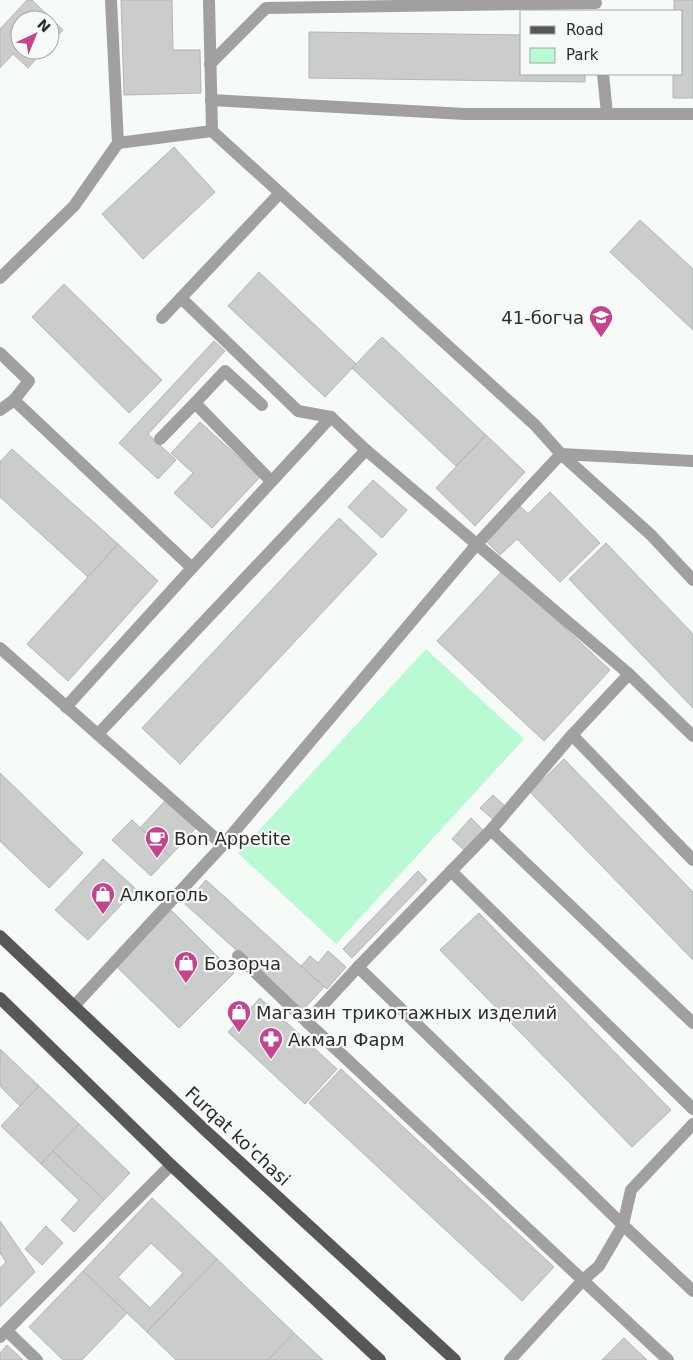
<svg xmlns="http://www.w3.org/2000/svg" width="693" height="1360" font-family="'DejaVu Sans',sans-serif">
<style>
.green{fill:#b9f9d4}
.building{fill:#cacdcb;stroke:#b3b6b4;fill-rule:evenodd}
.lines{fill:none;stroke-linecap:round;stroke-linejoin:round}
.minor{stroke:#a19fa0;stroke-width:12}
.major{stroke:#595657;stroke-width:12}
.labels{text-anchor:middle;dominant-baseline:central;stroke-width:4.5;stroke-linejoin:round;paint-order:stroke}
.poi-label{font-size:18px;fill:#2b2c2b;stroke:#f7fbf8;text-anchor:start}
.street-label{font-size:18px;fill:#2b2c2b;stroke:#f7fbf8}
</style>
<rect width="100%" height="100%" fill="#f7fbf8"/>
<polygon class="green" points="426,649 524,739 336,944 238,853"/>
<g class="building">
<polygon points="27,0 32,0 63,30 50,44 50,20 20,20 20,50 44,50 28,68 13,54 0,68 0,29"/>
<polygon points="121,0 172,0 173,50 200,50 201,93 124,95"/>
<polygon points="674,0 693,0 693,98 673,98 673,74 682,74 682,11 674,11"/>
<polygon points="309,32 522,35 522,74 585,74 585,82 309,78"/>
<polygon points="174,147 215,192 143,259 102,214"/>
<polygon points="640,220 693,269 693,330 610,252"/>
<polygon points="259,272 356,364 325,397 228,306"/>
<polygon points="64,284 162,380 129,413 32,317"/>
<polygon points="382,337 486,435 456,466 352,368"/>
<polygon points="214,341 225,351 148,434 176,460 158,479 119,443"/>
<polygon points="200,422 260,477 212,528 174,493 193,473 171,453"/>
<polygon points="486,435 525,472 475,526 436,488"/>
<polygon points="12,449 118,544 88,577 0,497 0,462"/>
<polygon points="373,480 407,510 382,538 348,507"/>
<polygon points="550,492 600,543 560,582 517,539 500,555 485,540 520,506 528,514"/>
<polygon points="339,518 377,554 180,764 142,728"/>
<polygon points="606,543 693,634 693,708 569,579"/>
<polygon points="118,544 158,581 68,681 27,644"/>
<polygon points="503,570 610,670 544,741 437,641"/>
<polygon points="564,759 693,892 693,960 530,792"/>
<polygon points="0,773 83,853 49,888 0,841"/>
<polygon points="493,795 507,808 495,821 480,808"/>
<polygon points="166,800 196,828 170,856 140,828"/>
<polygon points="471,818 484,831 465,851 452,839"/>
<polygon points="132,820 170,856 151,876 112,840"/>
<polygon points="103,859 136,889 88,940 55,910"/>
<polygon points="418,871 427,880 352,958 343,949"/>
<polygon points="206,880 324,987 303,1010 185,904"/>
<polygon points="171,910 234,973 179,1028 116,966"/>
<polygon points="479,913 671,1110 632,1147 440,950"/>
<polygon points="328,951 346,967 327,989 301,966 310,956 318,963"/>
<polygon points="260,998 337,1069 305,1104 228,1032"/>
<polygon points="0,1049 39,1086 20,1106 0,1086"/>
<polygon points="341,1069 554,1267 522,1301 309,1103"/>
<polygon points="39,1086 79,1124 41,1164 1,1126"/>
<polygon points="79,1124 130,1173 104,1200 53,1151"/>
<polygon points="53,1151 104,1200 74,1232 61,1220 79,1200 41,1164"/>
<path d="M152 1198 217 1259 147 1332 83 1271ZM151 1243 183 1273 150 1308 118 1277Z"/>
<polygon points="0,1221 35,1272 0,1307 0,1268 6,1262 0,1253"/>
<polygon points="46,1226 63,1243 42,1265 25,1249"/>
<polygon points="217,1259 294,1333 268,1360 176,1360 147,1332"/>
<polygon points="83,1271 127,1313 82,1360 63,1360 29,1327"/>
<polygon points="294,1333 323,1360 268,1360"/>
<polygon points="624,1338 647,1360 602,1360"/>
<polygon points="7,1345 23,1360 0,1360 0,1353"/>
</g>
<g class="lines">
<g class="minor">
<polyline points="209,0 212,131 535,425 561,454 651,535 693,580"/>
<polyline points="210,64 266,8 596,3"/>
<polyline points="603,74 607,114"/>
<polyline points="211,100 465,114 693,114"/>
<polyline points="118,143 212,131"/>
<polyline points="0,278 74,206 118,143 111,0"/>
<polyline points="181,298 298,411 331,417"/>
<polyline points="162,318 280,193"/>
<polyline points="0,353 29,381 14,400 0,410"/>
<polyline points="14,400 192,568"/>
<polyline points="195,403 225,371 262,405"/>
<polyline points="160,439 195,403 271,481"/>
<polyline points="0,648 223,845"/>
<polyline points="629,674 693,736"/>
<polyline points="66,707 192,568 331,417 366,450 629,674 572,735 491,830 358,967 307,1022 238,956"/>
<polyline points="98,734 366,450"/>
<polyline points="572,735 693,860"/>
<polyline points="491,830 693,1023"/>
<polyline points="451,871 693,1109"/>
<polyline points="358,967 623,1225 693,1291"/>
<polyline points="74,1006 223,845 477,544 561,454 693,461"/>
<polyline points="307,1022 668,1360"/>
<polyline points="7,1331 37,1360"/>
<polyline points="0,1337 171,1165"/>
<polyline points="510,1360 583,1280 599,1266 623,1225 631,1190 693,1124"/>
</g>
<g class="major">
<polyline points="0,936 206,1131 455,1360"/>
<polyline points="0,998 171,1165 380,1360"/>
</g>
</g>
<defs>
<g id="school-pin" transform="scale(1.25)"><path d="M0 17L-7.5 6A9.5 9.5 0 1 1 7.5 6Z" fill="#c4448e" stroke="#f7fbf8"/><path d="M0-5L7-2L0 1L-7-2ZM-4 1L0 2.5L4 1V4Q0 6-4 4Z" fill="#fff"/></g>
<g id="cafe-pin" transform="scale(1.25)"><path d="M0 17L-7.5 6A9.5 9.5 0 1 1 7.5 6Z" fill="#c4448e" stroke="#f7fbf8"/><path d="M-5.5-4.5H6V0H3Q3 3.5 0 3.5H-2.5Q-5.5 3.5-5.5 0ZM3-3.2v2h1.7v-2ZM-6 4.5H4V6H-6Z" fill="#fff"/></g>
<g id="shop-pin" transform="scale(1.25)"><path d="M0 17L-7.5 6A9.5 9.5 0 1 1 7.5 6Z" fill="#c4448e" stroke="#f7fbf8"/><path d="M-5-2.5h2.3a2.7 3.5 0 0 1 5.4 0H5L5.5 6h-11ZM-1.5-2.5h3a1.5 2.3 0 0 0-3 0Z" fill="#fff"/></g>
<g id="pharmacy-pin" transform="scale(1.25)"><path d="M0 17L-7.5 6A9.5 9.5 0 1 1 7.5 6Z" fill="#c4448e" stroke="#f7fbf8"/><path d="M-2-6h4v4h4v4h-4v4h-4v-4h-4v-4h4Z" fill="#fff"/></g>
</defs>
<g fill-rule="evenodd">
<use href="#school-pin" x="601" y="317"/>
<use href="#cafe-pin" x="157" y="838"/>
<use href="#shop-pin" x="103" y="894"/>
<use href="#shop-pin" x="186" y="963"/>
<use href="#shop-pin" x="239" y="1012"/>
<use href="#pharmacy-pin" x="271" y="1039"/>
</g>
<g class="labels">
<g class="poi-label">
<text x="584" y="317" text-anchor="end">41-богча</text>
<text x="174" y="838">Bon Appetite</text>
<text x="120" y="894">Алкоголь</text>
<text x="204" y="963">Бозорча</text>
<text x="256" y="1012">Магазин трикотажных изделий</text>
<text x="288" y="1039">Акмал Фарм</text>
</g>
<g class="street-label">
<text transform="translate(238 1136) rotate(43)">Furqat ko'chasi</text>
</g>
</g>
<rect x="520" y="10" width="162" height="65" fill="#f7fbf8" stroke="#a5a8a6"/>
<rect x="530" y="26" width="25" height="8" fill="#595657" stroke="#a5a8a6"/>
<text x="566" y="35" font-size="15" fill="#2b2c2b">Road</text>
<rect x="530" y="48" width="25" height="15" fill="#b9f9d4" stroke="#a5a8a6"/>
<text x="566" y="60" font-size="15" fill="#2b2c2b">Park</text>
<g transform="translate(35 35) rotate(44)"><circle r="24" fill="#f7fbf8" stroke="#a5a8a6"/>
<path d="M0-4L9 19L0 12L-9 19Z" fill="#c4448e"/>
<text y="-8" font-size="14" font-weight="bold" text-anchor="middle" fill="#2b2c2b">N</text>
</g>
</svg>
